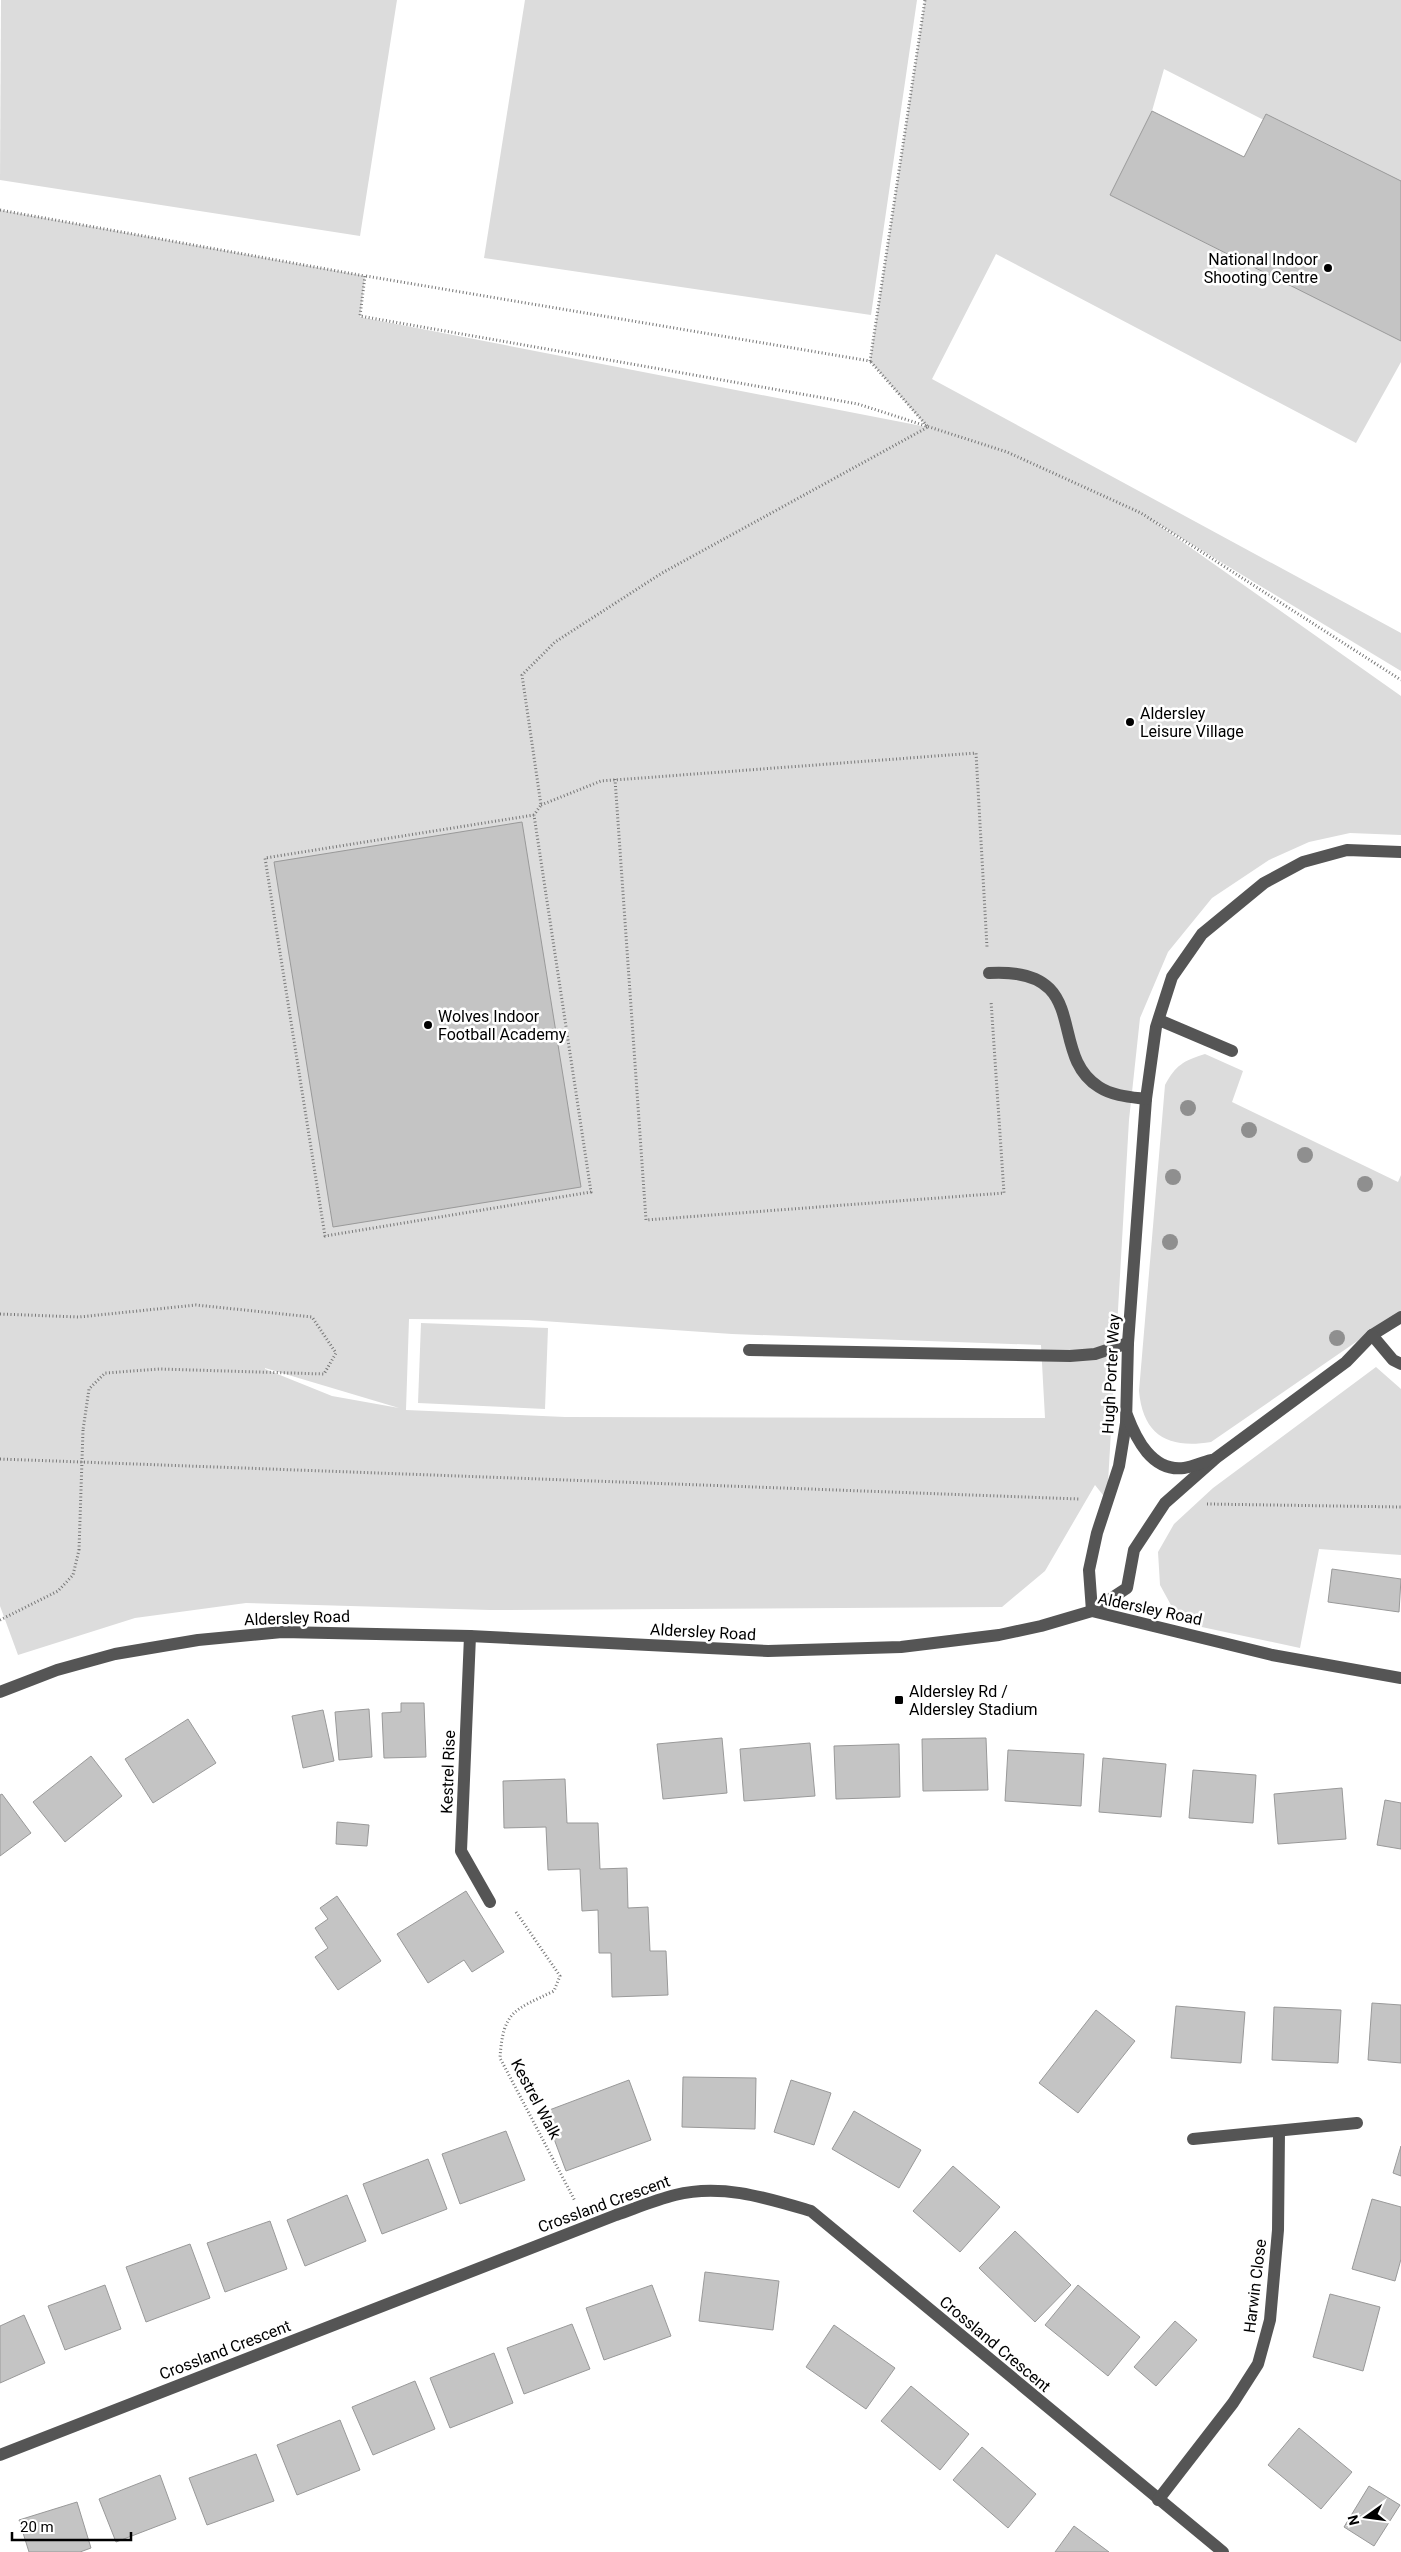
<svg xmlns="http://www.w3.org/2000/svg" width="1401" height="2552" font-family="Roboto,sans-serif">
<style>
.green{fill:#dcdcdc;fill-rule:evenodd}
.building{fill:#c4c4c4;stroke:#999}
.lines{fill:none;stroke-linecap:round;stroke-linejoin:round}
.path{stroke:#777;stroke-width:3;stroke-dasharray:1 2.5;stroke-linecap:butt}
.minor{stroke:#555;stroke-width:12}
.path-bridge{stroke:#777;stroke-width:3;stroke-dasharray:1 2.5;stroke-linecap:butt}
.tree{fill:#8f8f8f}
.poi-dot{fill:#000;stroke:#fff;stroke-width:2}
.labels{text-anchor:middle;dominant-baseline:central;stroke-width:5;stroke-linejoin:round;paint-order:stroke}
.poi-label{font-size:16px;fill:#000;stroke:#fff;text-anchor:start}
.street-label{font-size:16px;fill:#000;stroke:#fff}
</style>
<rect width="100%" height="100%" fill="#fff"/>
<g class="green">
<polygon points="1,0 397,0 360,236 0,180"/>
<polygon points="525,0 917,0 871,315 484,258"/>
<path d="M925 0H1401V190L1164 69 1152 111 1110 195 1401 341V362L1356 443 996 254 932 379 1401 633V671L1150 519 1401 696V835L1350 833 1309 842 1269 860 1212 898 1168 952 1140 1018 1129 1120 1107 1500 1095 1485 1045 1571 1002 1607 490 1610 246 1603 135 1618 18 1655 0 1606V210L365 276 360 317 927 427 870 361ZM409 1319 528 1320 732 1334 1041 1345 1045 1418 565 1417 406 1410ZM265 1369V1368L399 1408 332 1396Z"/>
<path d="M1205 1054 1243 1071 1232 1102 1398 1182 1401 1175V1311L1211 1442C1169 1449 1143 1436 1139 1391L1165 1085C1176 1065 1183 1061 1205 1054Z"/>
<polygon points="421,1323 548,1328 545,1409 418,1403"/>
<polygon points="1376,1367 1401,1389 1401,1555 1319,1549 1300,1648 1197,1626 1172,1607 1160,1585 1158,1552 1174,1524 1213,1488"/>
</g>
<g class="building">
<polygon points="1152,111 1244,157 1266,114 1401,181 1401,341 1110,195"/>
<polygon points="522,822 581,1187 333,1227 274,862"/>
<polygon points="1332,1569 1401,1579 1399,1612 1328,1602"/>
<polygon points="401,1703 424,1703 426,1757 384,1758 382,1713 401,1712"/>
<polygon points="369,1709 372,1757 339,1760 335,1712"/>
<polygon points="323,1710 334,1761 303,1768 292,1716"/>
<polygon points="188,1719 216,1763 153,1803 125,1759"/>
<polygon points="722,1738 727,1793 663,1799 657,1744"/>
<polygon points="986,1738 988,1790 923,1791 922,1739"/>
<polygon points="810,1743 815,1796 744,1801 740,1749"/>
<polygon points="899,1744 900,1797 836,1799 834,1746"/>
<polygon points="1008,1750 1084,1754 1081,1806 1005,1801"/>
<polygon points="91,1756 122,1796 65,1842 33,1802"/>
<polygon points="1103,1758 1166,1764 1161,1817 1099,1812"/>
<polygon points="1193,1770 1256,1775 1253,1823 1189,1818"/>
<polygon points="565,1779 567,1823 598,1823 600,1869 627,1868 628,1908 648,1907 650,1951 666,1951 668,1995 612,1997 611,1953 599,1953 598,1910 582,1911 580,1869 548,1870 546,1827 504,1828 503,1781"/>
<polygon points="1342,1788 1346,1839 1278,1844 1274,1794"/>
<polygon points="2,1794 31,1833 0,1856 0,1795"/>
<polygon points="1385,1800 1401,1803 1401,1849 1377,1845"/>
<polygon points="337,1822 369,1825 367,1846 336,1844"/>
<polygon points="466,1891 504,1952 472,1972 464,1960 428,1983 397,1934"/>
<polygon points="337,1896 381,1961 338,1990 315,1957 328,1948 315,1928 328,1919 320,1908"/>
<polygon points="1372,2003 1401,2005 1401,2063 1368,2060"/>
<polygon points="1176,2006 1245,2012 1241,2063 1171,2058"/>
<polygon points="1274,2007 1341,2010 1338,2063 1272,2060"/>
<polygon points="1096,2010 1135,2041 1078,2113 1039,2083"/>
<polygon points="683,2077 756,2078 755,2129 682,2127"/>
<polygon points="629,2080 651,2140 566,2171 544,2112"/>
<polygon points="791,2080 831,2093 814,2145 774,2132"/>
<polygon points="854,2111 921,2150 899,2188 832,2149"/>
<polygon points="506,2131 525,2180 460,2204 442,2154"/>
<polygon points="1401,2146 1401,2176 1393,2173"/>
<polygon points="428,2159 447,2209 382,2234 363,2184"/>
<polygon points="953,2166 1000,2207 960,2252 913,2211"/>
<polygon points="347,2195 366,2241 305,2266 287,2220"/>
<polygon points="1372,2199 1401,2207 1401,2259 1395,2281 1352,2269"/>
<polygon points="270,2221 287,2269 225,2292 207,2243"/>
<polygon points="1015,2231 1071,2285 1035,2322 979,2268"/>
<polygon points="190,2244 210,2298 146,2322 126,2267"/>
<polygon points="705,2272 779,2281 773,2330 699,2321"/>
<polygon points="105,2285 121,2329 65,2350 48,2306"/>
<polygon points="652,2285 671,2336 604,2360 586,2308"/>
<polygon points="1078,2285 1140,2337 1108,2376 1045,2325"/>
<polygon points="1330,2294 1380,2307 1363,2371 1313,2357"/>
<polygon points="24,2315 45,2363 0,2383 0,2326"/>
<polygon points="1175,2321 1197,2340 1156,2386 1134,2367"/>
<polygon points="572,2324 590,2369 524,2394 507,2348"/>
<polygon points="834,2325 895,2368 866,2409 806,2367"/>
<polygon points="494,2353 513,2403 450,2428 430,2378"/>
<polygon points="415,2381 435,2429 373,2455 352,2407"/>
<polygon points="911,2386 969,2434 940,2470 881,2421"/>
<polygon points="340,2420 360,2470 297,2495 277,2445"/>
<polygon points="1299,2428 1352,2472 1321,2509 1268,2465"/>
<polygon points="982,2447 1036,2494 1008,2528 953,2480"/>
<polygon points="256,2454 274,2501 207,2525 189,2478"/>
<polygon points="160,2475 176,2519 116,2542 99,2499"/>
<polygon points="1369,2486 1400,2505 1374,2546 1344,2527"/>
<polygon points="77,2502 91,2548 80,2552 29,2552 19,2520"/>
<polygon points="1074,2526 1109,2552 1055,2552"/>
</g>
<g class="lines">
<g class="path">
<polyline points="0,210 365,276 360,316 858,404 1007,452 1141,513 1401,680"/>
<polyline points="366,276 870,361 925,0"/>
<polyline points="615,779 646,1220 1004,1193 991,1001"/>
<polyline points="541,805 601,781 976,753 987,947"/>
<polyline points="534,815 265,858 325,1236 591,1192 534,815 541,805 522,675 555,642 662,573 928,427 870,361"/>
<polyline points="0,1314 79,1317 196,1305 312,1317 336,1353 324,1374 160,1369 105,1373 89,1389 83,1430"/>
<polyline points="0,1459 1079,1499"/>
<polyline points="1207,1504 1401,1507"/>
<polyline points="0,1620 58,1591 73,1575 79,1550"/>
<path d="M516 1912 560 1976 554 1991C515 2010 503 2010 500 2058L575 2201"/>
</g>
<g class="minor">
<polyline points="1401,852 1347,850 1303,862 1264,883 1202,934 1172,977 1156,1027 1146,1099 1128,1343 1126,1423 1119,1466 1097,1533 1089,1570 1092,1611 1127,1588 1134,1550 1165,1503 1216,1458 1346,1362 1372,1335 1401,1317"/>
<path d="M989 973C1095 967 1045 1053 1099 1087 1113 1096 1130 1097 1146 1099"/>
<polyline points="1159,1020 1232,1051"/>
<polyline points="1372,1335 1393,1360 1401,1364"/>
<polyline points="749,1350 1070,1356 1095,1354 1128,1343"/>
<path d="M1127 1415C1136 1439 1152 1472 1184 1468 1193 1467 1202 1462 1211 1460"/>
<polyline points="470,1636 461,1851 490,1902"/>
<polyline points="0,1692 57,1670 115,1654 198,1640 282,1632 470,1636 768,1651 901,1647 999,1635 1041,1626 1092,1611 1272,1655 1401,1678"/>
<polyline points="1193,2139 1357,2123"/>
<path d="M0 2455 616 2215C636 2208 655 2200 675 2195 721 2183 767 2198 811 2211L1223 2552"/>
<polyline points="1158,2500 1233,2403 1258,2364 1270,2320 1278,2230 1279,2132"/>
</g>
<polyline class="path-bridge" points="79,1550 83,1430"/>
</g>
<g class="tree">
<circle cx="1188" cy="1108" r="8"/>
<circle cx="1249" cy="1130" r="8"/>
<circle cx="1305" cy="1155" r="8"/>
<circle cx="1173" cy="1177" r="8"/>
<circle cx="1365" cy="1184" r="8"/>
<circle cx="1170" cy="1242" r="8"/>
<circle cx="1337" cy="1338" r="8"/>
</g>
<g class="poi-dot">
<circle cx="1328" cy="268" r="5"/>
<circle cx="1130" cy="722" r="5"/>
<circle cx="428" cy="1025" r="5"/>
<rect x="894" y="1695" width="10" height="10" rx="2.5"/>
</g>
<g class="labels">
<g class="poi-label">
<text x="1318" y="259" text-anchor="end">National Indoor<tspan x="1318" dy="18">Shooting Centre</tspan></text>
<text x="1140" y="713">Aldersley<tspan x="1140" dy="18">Leisure Village</tspan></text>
<text x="438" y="1016">Wolves Indoor<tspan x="438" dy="18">Football Academy</tspan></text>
<text x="909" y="1691">Aldersley Rd /<tspan x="909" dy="18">Aldersley Stadium</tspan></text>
</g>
<g class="street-label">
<text transform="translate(1111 1374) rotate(-87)">Hugh Porter Way</text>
<text transform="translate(1150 1609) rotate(12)">Aldersley Road</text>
<text transform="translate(297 1618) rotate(-2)">Aldersley Road</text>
<text transform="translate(703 1632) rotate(3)">Aldersley Road</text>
<text transform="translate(448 1772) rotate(-88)">Kestrel Rise</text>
<text transform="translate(536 2099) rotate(62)">Kestrel Walk</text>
<text transform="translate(604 2204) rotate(-20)">Crossland Crescent</text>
<text transform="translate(1255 2286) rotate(-83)">Harwin Close</text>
<text transform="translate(995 2344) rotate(40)">Crossland Crescent</text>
<text transform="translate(225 2350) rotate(-21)">Crossland Crescent</text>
</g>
</g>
<g transform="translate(1366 2517) rotate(256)" stroke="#ffffff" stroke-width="4" paint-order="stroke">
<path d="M0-4L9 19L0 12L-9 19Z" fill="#000000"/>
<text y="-8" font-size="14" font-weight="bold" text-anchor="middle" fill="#000000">N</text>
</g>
<path d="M12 2532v8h119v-8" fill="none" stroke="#000000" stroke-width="2.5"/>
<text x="20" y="2532" font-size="15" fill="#000000" stroke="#ffffff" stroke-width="4" paint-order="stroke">20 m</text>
</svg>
